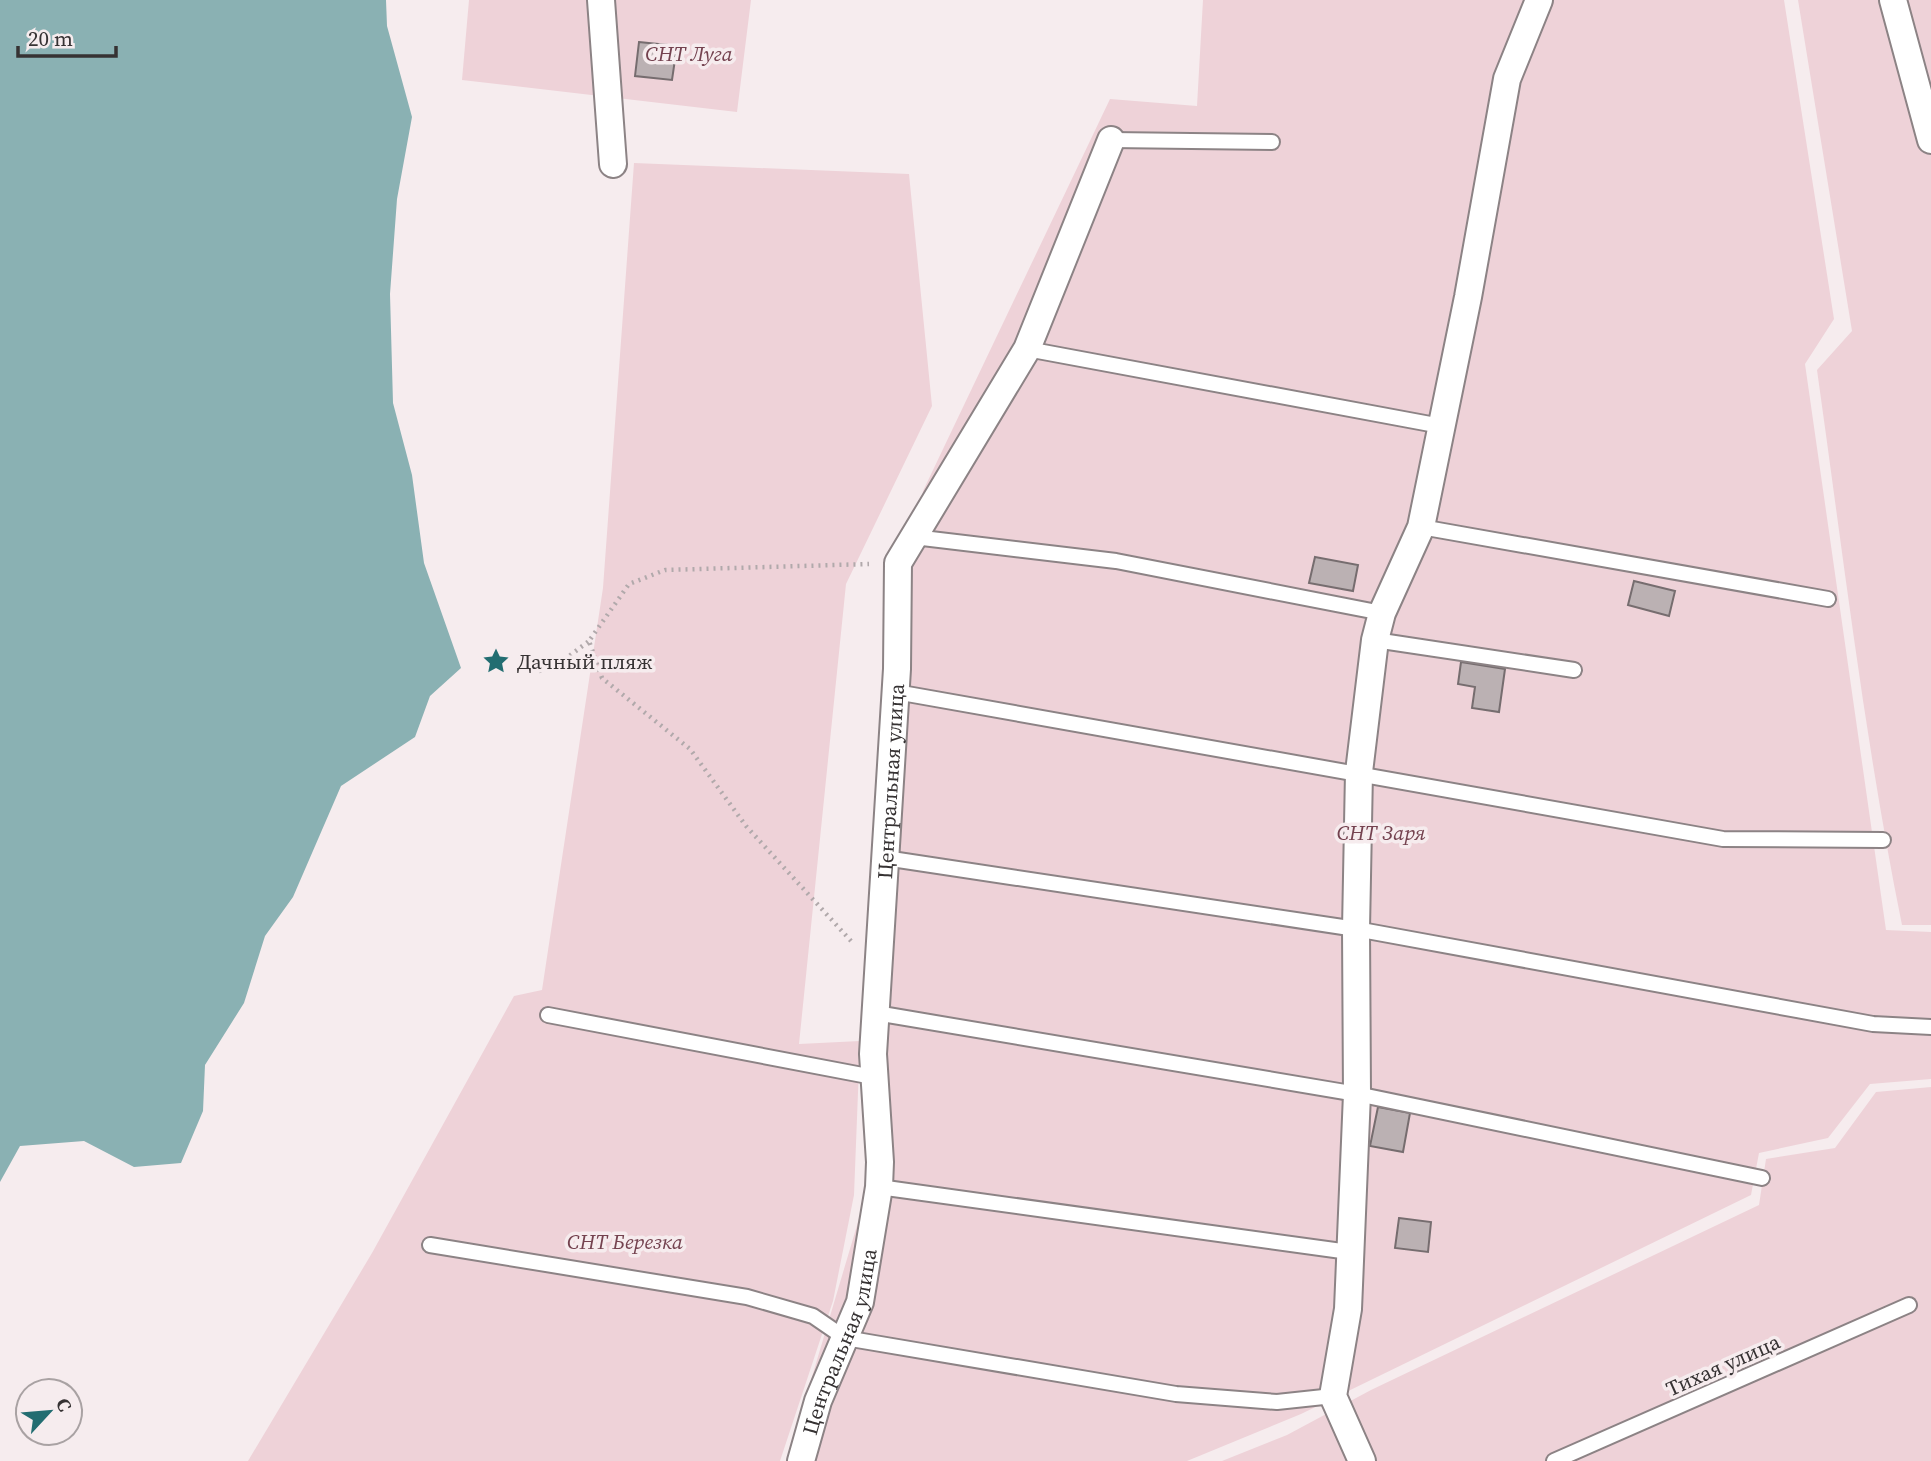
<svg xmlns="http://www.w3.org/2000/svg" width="1931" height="1461" font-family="'Source Serif 4',serif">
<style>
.green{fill:#eed2d8}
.water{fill:#8ab1b3}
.building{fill:#bbb1b3;stroke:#766d6f;stroke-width:2}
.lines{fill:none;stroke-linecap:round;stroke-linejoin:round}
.lane-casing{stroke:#8c8385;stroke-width:18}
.street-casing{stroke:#8c8385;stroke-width:30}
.path{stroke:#b1a9ab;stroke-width:4.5;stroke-dasharray:2 5;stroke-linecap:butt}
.lane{stroke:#fff;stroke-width:14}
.street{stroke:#fff;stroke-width:26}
.labels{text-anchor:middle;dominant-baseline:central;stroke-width:7;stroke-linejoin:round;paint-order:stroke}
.park-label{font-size:21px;font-style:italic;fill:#74424f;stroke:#f6ecee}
.poi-label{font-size:21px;fill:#363233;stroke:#f6ecee;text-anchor:start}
.street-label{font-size:21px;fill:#363233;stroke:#f6ecee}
</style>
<rect width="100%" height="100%" fill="#f6ecee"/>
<g class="green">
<polygon points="469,0 751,0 737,112 462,80"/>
<polygon points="1203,0 1784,0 1834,319 1805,364 1886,930 1931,932 1931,1079 1870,1084 1828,1138 1759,1153 1751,1195 1301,1414 1187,1461 787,1461 866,1195 910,591 923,491 1110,99 1197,106"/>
<path d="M1798 0H1931V925H1902C1865 743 1843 554 1817 370L1852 331Z"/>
<polygon points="634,163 909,174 932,406 846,584 799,1044 860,1041 854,1195 833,1301 780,1461 248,1461 372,1253 514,996 542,990 603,588"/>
<polygon points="1931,1087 1931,1461 1222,1461 1287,1435 1371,1390 1759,1205 1766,1159 1835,1148 1876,1092"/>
</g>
<polygon class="water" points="0,0 386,0 387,26 412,117 397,199 390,294 393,403 412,475 424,563 461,668 430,696 415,737 341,786 293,897 265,936 244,1003 205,1065 203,1111 181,1163 134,1167 84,1141 20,1146 0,1182"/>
<g class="building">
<polygon points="639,42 677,46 672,80 635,76"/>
<polygon points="1315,557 1358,565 1353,591 1309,583"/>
<polygon points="1634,581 1675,591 1669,616 1628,605"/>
<polygon points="1461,662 1505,669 1499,712 1472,708 1475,687 1458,684"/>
<polygon points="1378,1107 1410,1113 1403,1152 1370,1146"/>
<polygon points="1399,1218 1431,1222 1428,1252 1395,1248"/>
</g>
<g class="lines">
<g class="lane-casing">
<g id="lane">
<polyline points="1111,140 1272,142"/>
<polyline points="1027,349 1441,426"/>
<polyline points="1421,527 1828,599"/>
<polyline points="914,537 1116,561 1382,613"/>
<polyline points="1375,640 1574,670"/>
<polyline points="896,692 1723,839 1883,840"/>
<polyline points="885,858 1356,929 1873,1024 1931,1027"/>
<polyline points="876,1013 1357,1094 1762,1178"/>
<polyline points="548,1015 873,1077"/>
<polyline points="879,1187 1349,1252"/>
<polyline points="430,1245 747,1297 813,1316 845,1338 1176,1394 1277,1402 1333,1396"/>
<polyline points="1554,1461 1909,1305"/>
</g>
</g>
<g class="street-casing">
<g id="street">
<polyline points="601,0 613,164"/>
<polyline points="1893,0 1931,140"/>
<path id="s1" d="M801 1461 818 1401 860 1302 879 1187 880 1162 873 1054 897 669 898 563 1027 349 1111 140"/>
<polyline points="1362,1461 1333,1396 1348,1309 1357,1094 1356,929 1359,772 1375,640 1382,613 1421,527 1468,297 1507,79 1539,0"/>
</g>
</g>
<g class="path">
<polyline points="539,671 556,666 589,641"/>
<polyline points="851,941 746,826 690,749 602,678 589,641 629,584 665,570 869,564"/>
</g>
<use href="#lane" class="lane"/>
<use href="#street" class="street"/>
</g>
<defs>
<g id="sight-bare" transform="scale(2.1)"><path d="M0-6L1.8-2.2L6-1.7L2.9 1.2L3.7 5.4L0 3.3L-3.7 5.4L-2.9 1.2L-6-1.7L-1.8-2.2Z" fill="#226d71" stroke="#f6ecee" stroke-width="2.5" paint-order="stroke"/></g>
</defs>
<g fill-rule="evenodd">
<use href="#sight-bare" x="496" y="661"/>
</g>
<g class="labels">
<g class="park-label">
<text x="689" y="53">СНТ Луга</text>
<text x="1381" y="832">СНТ Заря</text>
<text x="625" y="1241">СНТ Березка</text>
</g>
<g class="poi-label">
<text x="517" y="661">Дачный пляж</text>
</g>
<g class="street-label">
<text stroke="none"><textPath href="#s1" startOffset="693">Центральная улица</textPath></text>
<text stroke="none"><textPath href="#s1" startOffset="126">Центральная улица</textPath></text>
<text transform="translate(1723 1365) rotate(-24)">Тихая улица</text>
</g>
</g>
<g transform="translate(49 1412) rotate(64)"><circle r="33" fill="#f6ecee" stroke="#a9a2a3" stroke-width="2"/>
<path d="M0-5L12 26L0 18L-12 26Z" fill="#226d71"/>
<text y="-10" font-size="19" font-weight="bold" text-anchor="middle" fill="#363233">С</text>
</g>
<path d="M18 46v10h98v-10" fill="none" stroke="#363233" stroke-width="3.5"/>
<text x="28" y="46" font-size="21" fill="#363233" stroke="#f6ecee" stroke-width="5" paint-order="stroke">20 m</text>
</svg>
